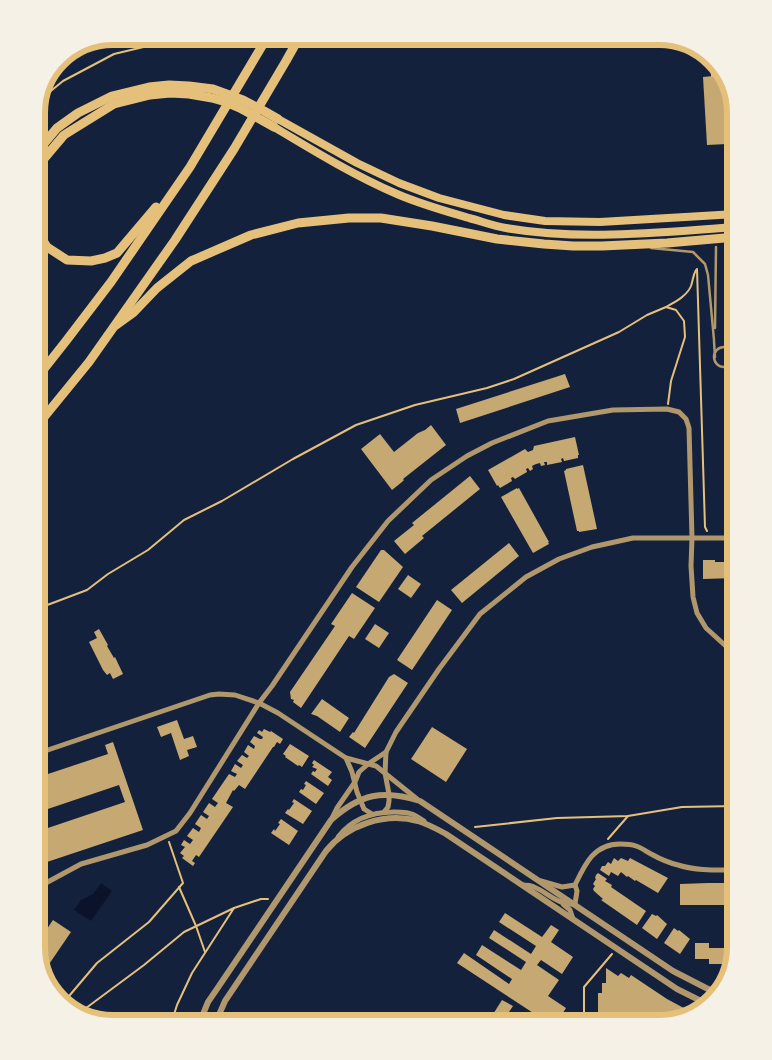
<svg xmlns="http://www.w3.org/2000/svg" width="772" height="1060" font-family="'IBM Plex Serif',serif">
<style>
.water{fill:#0b132b}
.building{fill:#c6a872}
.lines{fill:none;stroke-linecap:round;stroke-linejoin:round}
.path{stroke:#e5c07b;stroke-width:2}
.service{stroke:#b1986c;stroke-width:2.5}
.minor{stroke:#b1986c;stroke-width:5}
.tertiary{stroke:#b1986c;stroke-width:6}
.trunk{stroke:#e5c07b;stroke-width:8}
.motorway{stroke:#e5c07b;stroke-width:9}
.rim{fill:none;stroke:#e5c07b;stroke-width:6}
</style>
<rect width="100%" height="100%" fill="#14213d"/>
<g class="water">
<rect x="726" y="603" width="10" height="28"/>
<polygon points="101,883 112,891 91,921 74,910 81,900 93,894"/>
</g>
<g class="building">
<polygon points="723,75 727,144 707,145 703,77"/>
<polygon points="565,374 570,387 460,423 456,409"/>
<polygon points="431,425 446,445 403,479 404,480 402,482 392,490 361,449 380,434 394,452 418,433 425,430"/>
<polygon points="575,437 579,455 578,455 578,458 564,461 563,458 561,459 562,462 547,465 547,462 544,462 545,465 541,466 540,463 536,464 532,466 533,469 530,471 528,468 526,469 527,472 515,479 513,477 511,478 512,481 500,488 498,485 497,486 488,470 525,449 528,452 533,450 534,446"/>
<polygon points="583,465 597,529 579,532 579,531 577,531 564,471 566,470 566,469"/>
<polygon points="470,476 480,489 422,536 424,538 405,554 394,541 414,525 412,523"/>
<polygon points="517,488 517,489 519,488 549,542 548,542 549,544 533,553 501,497"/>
<polygon points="509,543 519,556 462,603 451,590"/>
<polygon points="381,550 384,550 403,567 379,602 356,587"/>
<polygon points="703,560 715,560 715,562 736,562 736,578 703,579"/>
<polygon points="408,575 421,584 411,598 398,589"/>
<polygon points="352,593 375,608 354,639 349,636 301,708 293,702 294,700 291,699 290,692 335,626 331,624"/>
<polygon points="437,600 452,610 412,670 397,660"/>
<polygon points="375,624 389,633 379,648 365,639"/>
<polygon points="99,629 108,645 107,646 114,658 115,657 123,674 113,679 110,673 107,675 103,670 89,642 97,638 94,632"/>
<polygon points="394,674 408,683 365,748 349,737 353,732 354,733 389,677"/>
<polygon points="322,699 349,718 340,732 317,716 311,714"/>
<polygon points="177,720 184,739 193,736 197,747 187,750 189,756 180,760 171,733 161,737 157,727"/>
<polygon points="432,727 467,749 446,782 411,759"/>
<polygon points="264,729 270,732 271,731 283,739 280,744 277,742 274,747 273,747 245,789 239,785 234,791 233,790 226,803 233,807 199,857 196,855 192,861 195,863 193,866 182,858 184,856 180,853 185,847 181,845 184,840 190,844 193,840 187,836 193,828 199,832 201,828 195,824 201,815 207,819 209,816 203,812 209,803 215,807 218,803 212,799 229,774 235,777 237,774 231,771 235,764 241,768 243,765 237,761 242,755 247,758 249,756 244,752 248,745 254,749 255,746 250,742 254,736 260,739 262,739 263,737 257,733 259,730 262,732"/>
<polygon points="113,742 143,830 41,864 38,855 46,852 44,847 36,850 36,832 125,802 119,785 36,813 36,778 108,754 105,745"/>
<polygon points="290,744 309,756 302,767 299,765 298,766 285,757 286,756 283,754"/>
<polygon points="314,760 332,772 328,777 332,780 328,786 311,774 313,771 315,772 317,769 312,767 314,765 312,763"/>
<polygon points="306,781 324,793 316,804 299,792 301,789 303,790 306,785 304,784"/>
<polygon points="294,799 312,811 303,824 285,813 288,809 289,810 294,803 292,802"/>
<polygon points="281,819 298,831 289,845 271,833 274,829 275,831 280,824 278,823"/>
<polygon points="614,858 618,861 621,858 628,861 630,858 668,878 658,893 636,880 635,881 628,876 627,877 621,872 618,876 611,872 609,876 600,870 602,866 605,866 608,862 611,864"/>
<polygon points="598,873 607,879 605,881 612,885 611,887 646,911 637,925 601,900 603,899 594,891 593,889 595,886 593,884 596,879 595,878 596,875"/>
<polygon points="708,883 736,883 736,905 680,905 680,884"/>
<polygon points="505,913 542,937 551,925 559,930 551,942 573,957 562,974 541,960 537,965 559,980 548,996 566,1008 556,1024 550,1024 457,963 464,953 509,984 512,979 476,955 482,945 521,970 526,962 489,938 494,930 531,954 536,946 499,922"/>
<polygon points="652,914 656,916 657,915 667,924 657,939 642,928"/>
<polygon points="53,920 71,932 43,973 36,945"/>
<polygon points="674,928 678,931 679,930 690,939 680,954 664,943"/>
<polygon points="695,943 709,943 709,948 724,948 724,953 734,953 730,970 724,970 724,964 709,964 709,959 695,959"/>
<polygon points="606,968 618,976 621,973 629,978 631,975 667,999 695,1014 659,1024 598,1024 598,993 602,993 602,983 606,983"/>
<polygon points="502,1000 513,1006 501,1024 497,1024 490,1019"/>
</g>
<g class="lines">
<g class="path">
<polyline points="711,60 712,76"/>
<polyline points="41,99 63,81 114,54 190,36"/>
<polyline points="697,269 705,527 707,531"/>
<path d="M666 307C675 302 687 296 691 286 693 280 693 275 696 270"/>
<polyline points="36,608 42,607 87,590 108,574 148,550 184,520 222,501 293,459 356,425 415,405 487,388 514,379 619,332 647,315 666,307 676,310 684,321 685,337 671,381 668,404"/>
<polyline points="475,827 557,818 628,816 682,807 736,806"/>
<polyline points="608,839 628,816"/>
<polyline points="179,887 196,926 205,952"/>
<polyline points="234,908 261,899 268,899"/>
<polyline points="64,1002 97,963 149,922 183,883 169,842"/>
<polyline points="78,1014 144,965 184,932 234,908 192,973 177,1005 171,1024"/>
<polyline points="584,1024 584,987 612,954"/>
</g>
<g class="service">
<polyline points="651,248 693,252 705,264 708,275 714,340"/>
<polyline points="715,328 716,247"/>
<polyline points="729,340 736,344"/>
<polyline points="714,341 715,357"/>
<circle cx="724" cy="357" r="10"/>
<polyline points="730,350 727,324 728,263 736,254"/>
</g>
<g class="minor">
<polyline points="36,754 210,695 219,694 235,695 259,703 278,713 346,758 376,766 417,799"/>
<polyline points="346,758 352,772 357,792 364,809 372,814"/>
<polyline points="384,812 388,807 389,801 389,794 385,773 386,752 396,732 439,669 480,614 526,577 559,559 592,547 633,538 736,538"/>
<polyline points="332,818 337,808 355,782 359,772 368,764 386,752"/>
<path d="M338 837C352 819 372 812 394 812 401 812 409 812 414 815 418 817 421 819 424 821"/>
<polyline points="36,879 44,884"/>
<polyline points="541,881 562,887 575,885"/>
<path d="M522 885C526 885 530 885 534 887 547 892 559 906 575 904L577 891 575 885C585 864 594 844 620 844 625 844 631 844 636 846 642 848 647 852 653 855 660 859 670 863 678 865 697 871 716 870 736 870"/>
<polyline points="36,895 44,884 81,864 147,845 176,831 190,813 259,703 272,686 352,567 388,521 431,480 467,456 492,443 548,421 613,410 667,409 679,412 686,419 689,428 692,538 691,566 693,597 697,613 706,628 728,648 736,651"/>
<polyline points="563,904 570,910 573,919"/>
</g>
<g class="tertiary">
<path d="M199 1024 208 1002 219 986 331 820C360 794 383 789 420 801L673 971 708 989 719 992"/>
<path d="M215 1024 225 1001 326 851C347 825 385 812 418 821 428 824 437 829 446 834L677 989 707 1004"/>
</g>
<g class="trunk">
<polyline points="278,119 357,163 399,183 439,198 504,215 545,221 600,222 736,214"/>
<path d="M274 127C314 151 355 176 397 194 420 204 445 211 469 218 481 221 493 226 506 228 581 241 660 232 736 227"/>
</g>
<g class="motorway">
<polyline points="36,153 57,128 78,113 112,96 149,87 169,85 189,86 213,89 243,100 264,111 278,119"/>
<polyline points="36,177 42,161 64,135 114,104 150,95 170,93 189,94 212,98 226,102 240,108 274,127"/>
<polyline points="36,230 47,247 67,260 91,261 105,258 117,253 156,207"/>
<polyline points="116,325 134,312 157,288 191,261 251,235 298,223 349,218 381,218 432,226 497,239 544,244 573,246 602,246 667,243 736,237"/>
<polyline points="36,379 66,341 111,282 190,167 268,36"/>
<polyline points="36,427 89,362 175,240 234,149 286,61 300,36"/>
</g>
</g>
<path d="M0 0H772V1060H0ZM113 45H659A68 68 0 0 1 727 113V947A68 68 0 0 1 659 1015H113A68 68 0 0 1 45 947V113A68 68 0 0 1 113 45Z" fill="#f6f1e7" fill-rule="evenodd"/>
<path class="rim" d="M113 45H659A68 68 0 0 1 727 113V947A68 68 0 0 1 659 1015H113A68 68 0 0 1 45 947V113A68 68 0 0 1 113 45Z"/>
</svg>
